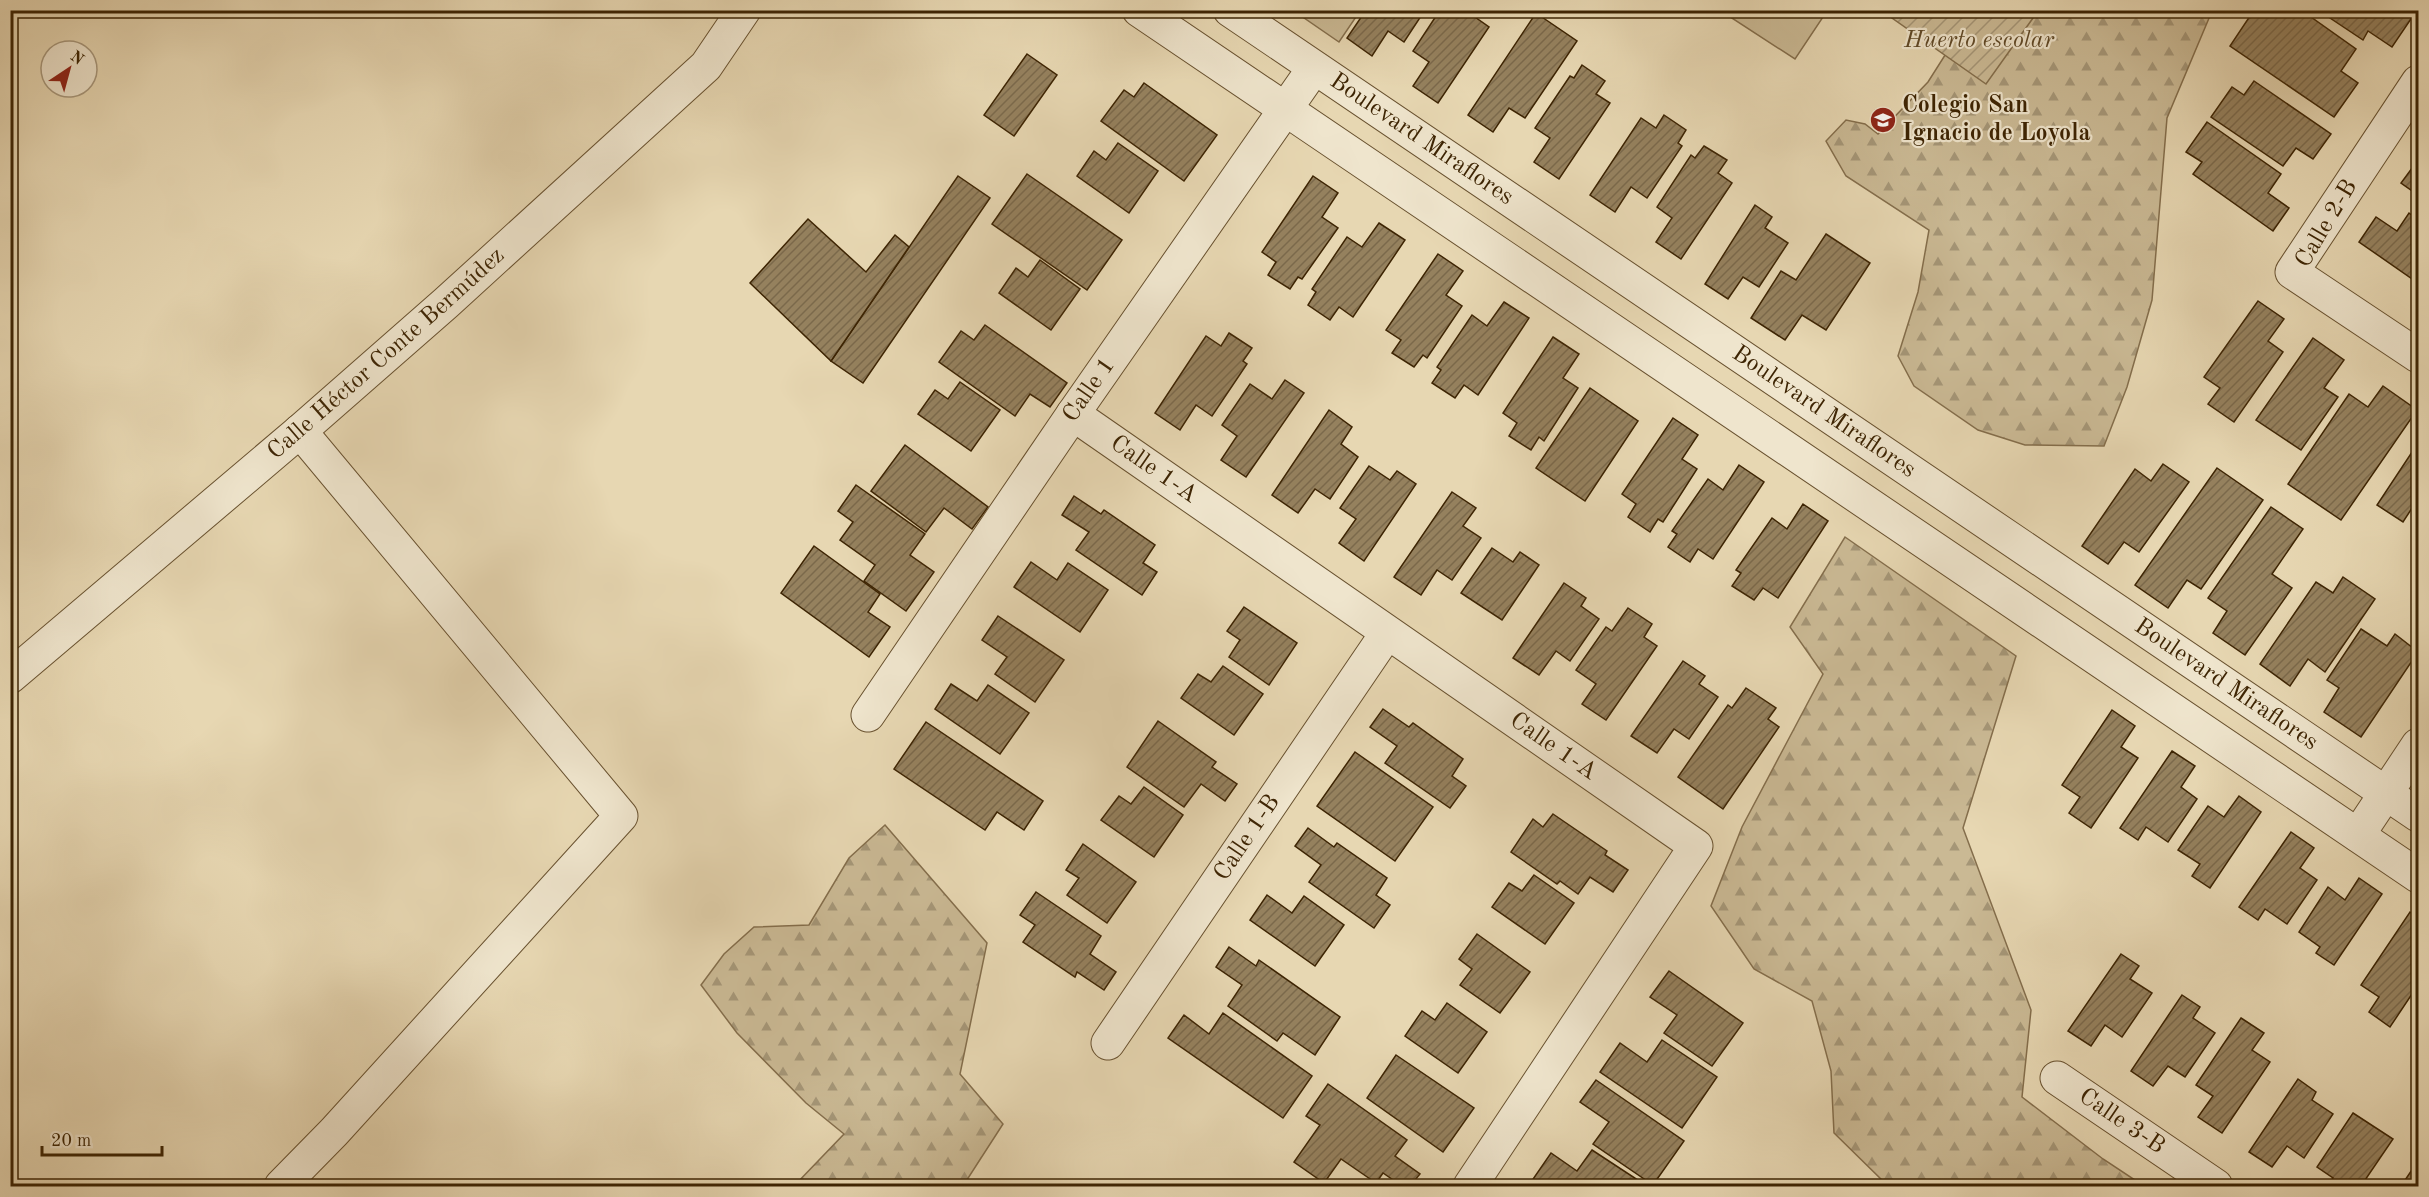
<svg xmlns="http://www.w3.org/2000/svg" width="2429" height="1197" font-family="'Old Standard TT',serif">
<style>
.green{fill:#cab994;stroke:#846e4c;stroke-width:1.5}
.forest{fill:url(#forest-firs);stroke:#846e4c;stroke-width:1.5}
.garden{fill:url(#garden-furrows);stroke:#846e4c;stroke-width:1.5}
.building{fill:url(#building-hatch);stroke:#3d2403;stroke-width:1.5}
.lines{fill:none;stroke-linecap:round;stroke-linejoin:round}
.minor-casing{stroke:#68512f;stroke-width:35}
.tertiary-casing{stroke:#68512f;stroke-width:35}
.minor{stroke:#efe5cd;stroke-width:33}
.tertiary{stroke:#efe5cd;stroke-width:33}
.labels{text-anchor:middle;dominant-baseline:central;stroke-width:4.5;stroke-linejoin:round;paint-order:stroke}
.park-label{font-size:24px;font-style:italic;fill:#604927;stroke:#efe5cd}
.poi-label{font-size:24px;font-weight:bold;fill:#3d2403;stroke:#efe5cd;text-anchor:start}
.street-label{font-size:24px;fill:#3d2403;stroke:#efe5cd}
</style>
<defs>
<pattern id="forest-firs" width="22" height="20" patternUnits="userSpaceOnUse" patternTransform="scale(1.5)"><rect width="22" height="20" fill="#cab994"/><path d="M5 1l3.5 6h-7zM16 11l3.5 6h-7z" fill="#a59677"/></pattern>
<pattern id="garden-furrows" width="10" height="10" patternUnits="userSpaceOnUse" patternTransform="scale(1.5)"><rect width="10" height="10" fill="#cab994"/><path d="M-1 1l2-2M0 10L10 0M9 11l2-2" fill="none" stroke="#a59677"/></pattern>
<pattern id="building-hatch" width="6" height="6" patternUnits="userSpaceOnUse" patternTransform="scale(1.5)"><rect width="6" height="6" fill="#95815e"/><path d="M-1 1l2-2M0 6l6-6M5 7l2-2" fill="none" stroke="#7b694b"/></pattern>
</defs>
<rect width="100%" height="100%" fill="#e7d7b2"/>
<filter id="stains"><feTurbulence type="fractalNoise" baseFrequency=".00333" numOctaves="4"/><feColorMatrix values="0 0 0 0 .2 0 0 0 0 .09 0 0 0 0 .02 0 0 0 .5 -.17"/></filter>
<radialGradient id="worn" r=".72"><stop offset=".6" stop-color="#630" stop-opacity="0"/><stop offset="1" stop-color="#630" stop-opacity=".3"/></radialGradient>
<g class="green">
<polygon points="1294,11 1360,11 1339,42"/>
<polygon points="1721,11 1827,11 1795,59"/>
</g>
<g class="forest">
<polygon points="1973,11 2212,11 2167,118 2152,300 2127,387 2104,446 2025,445 1978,430 1914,386 1898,356 1918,292 1929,230 1846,176 1826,141 1846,120 1865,124 1878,134 1928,82"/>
<polygon points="1845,537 2016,656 1963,828 2031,1010 2022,1097 2103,1159 2144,1186 1905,1186 1882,1180 1834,1133 1831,1071 1812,1001 1754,969 1711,906 1742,827 1823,674 1790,627"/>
<polygon points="885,825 987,943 960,1074 1003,1124 963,1186 794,1186 844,1134 806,1103 737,1033 701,985 724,954 754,927 809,925 849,858"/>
</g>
<polygon class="garden" points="1897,10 2038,10 2038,11 1986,84 1892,18"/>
<g class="building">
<polygon points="1366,10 1425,10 1404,42 1388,31 1372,56 1347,38"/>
<polygon points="1440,10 1479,10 1475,17 1489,27 1438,103 1413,86 1429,62 1413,51"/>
<polygon points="2254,10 2301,10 2356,49 2341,71 2358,83 2334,117 2230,46"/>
<polygon points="2318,10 2411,10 2415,13 2392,47 2368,31 2363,40"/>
<polygon points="1536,13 1577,41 1525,118 1509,108 1493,132 1468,115"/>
<polygon points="1027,54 1057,75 1014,136 984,115"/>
<polygon points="1582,65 1605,81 1596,94 1610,103 1559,179 1534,162 1550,138 1535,128 1570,76 1574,78"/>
<polygon points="2254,81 2331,134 2313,159 2296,148 2283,166 2211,117 2232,87 2244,95"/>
<polygon points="1144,83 1217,135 1184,181 1101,121 1124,90 1134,97"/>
<polygon points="1664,115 1686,130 1678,143 1682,146 1647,198 1631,187 1615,212 1590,195 1641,118 1656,128"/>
<polygon points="2207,122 2281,174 2268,193 2289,208 2273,231 2193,174 2202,162 2186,152"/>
<polygon points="1118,143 1158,171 1129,213 1077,176 1094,151 1106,160"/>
<polygon points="1704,146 1727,160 1718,173 1732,183 1681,259 1656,242 1672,218 1657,207 1691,155 1695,158"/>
<polygon points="2418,160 2418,195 2401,183"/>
<polygon points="1027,174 1122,240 1087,290 992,224"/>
<polygon points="958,176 990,198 863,383 831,361"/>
<polygon points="1313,176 1338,193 1322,217 1338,228 1302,279 1298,277 1290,289 1268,275 1276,262 1262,252"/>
<polygon points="1755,205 1772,217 1765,228 1788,243 1759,287 1743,277 1728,299 1705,284"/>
<polygon points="2409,213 2418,220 2418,283 2359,242 2376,217 2397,231"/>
<polygon points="808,219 866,272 895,235 909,247 831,361 750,283"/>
<polygon points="1379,223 1405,240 1353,317 1339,307 1330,320 1308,305 1316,292 1312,289 1347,237 1362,247"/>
<polygon points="1826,234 1870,263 1826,330 1802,315 1785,340 1751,318 1781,271 1796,280"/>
<polygon points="1438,254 1463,271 1446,295 1462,306 1427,358 1423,355 1414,367 1392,353 1401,340 1386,330"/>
<polygon points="1040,260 1080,289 1051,330 999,293 1016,268 1028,277"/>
<polygon points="2258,301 2284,319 2268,341 2283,352 2234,422 2208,404 2220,388 2204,377"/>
<polygon points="1504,302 1529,318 1478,395 1464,385 1455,398 1432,383 1441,370 1437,367 1472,315 1487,326"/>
<polygon points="985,325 1067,383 1050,407 1030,394 1015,416 939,362 961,331 974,340"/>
<polygon points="1229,333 1252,348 1243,361 1247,364 1212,416 1196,405 1180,430 1155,413 1206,336 1221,346"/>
<polygon points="1553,337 1579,354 1563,378 1578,388 1544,441 1539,437 1531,450 1509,436 1517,423 1503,413"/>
<polygon points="2313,338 2344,360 2324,388 2338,397 2301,450 2256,420"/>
<polygon points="1285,380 1304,393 1246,477 1221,460 1237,436 1222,425 1250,384 1272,399"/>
<polygon points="960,382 1000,410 971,451 918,414 935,390 948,399"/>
<polygon points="2383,386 2417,410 2341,520 2288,484 2349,394 2368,407"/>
<polygon points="1590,388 1638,421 1585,501 1536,468"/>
<polygon points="1329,410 1352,427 1341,444 1358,457 1330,499 1315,489 1298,513 1272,495"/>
<polygon points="1673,418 1698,435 1682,459 1697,469 1663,522 1658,519 1650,532 1628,517 1636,504 1622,494"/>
<polygon points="2418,443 2418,508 2414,505 2403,522 2377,505"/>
<polygon points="905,445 988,507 972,529 944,508 926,532 871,491"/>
<polygon points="2163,464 2189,482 2139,552 2124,542 2108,564 2082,546 2135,469 2151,481"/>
<polygon points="1739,465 1764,482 1713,559 1698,549 1690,562 1668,547 1677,534 1672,531 1708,479 1723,490"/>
<polygon points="1369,466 1390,480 1397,471 1416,484 1364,561 1339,543 1356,519 1340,508"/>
<polygon points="2217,468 2263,500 2201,589 2187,580 2168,608 2135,585"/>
<polygon points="856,485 925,534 910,555 934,572 906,611 864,581 875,565 840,540 853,522 838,511"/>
<polygon points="1452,492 1476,508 1463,526 1481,538 1452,580 1437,570 1421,595 1394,577"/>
<polygon points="1074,496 1101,514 1104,510 1155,545 1143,563 1157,572 1142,595 1076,550 1089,532 1062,515"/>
<polygon points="1803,504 1828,521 1778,598 1763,588 1754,600 1732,586 1741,573 1736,570 1772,518 1787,529"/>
<polygon points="2271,507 2303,529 2272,574 2292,588 2245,655 2213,633 2227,611 2208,598"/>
<polygon points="814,546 880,594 868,612 890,627 869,657 781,593"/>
<polygon points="1492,548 1513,562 1520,552 1539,565 1502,620 1461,593"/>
<polygon points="1031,562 1057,580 1068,563 1108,590 1080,632 1014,587"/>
<polygon points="2343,577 2375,599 2325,672 2308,659 2290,686 2260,664 2316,582 2333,593"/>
<polygon points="1564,583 1586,598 1581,606 1599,619 1570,661 1556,651 1539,675 1513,658"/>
<polygon points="1244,607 1297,643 1269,685 1229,657 1240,640 1227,631"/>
<polygon points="1628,608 1652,624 1644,637 1657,646 1606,720 1582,704 1596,684 1576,670 1606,627 1612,631"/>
<polygon points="998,616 1064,660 1035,702 995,674 1007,657 982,640"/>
<polygon points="2361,629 2387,646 2395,634 2418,652 2361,737 2324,712 2339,688 2327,680"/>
<polygon points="1683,661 1705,676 1699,684 1718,697 1689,739 1674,729 1657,753 1631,736"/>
<polygon points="1223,666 1263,694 1234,735 1181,698 1198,674 1211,682"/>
<polygon points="951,684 977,701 988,685 1029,713 1000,754 935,709"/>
<polygon points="1746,688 1776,708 1768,719 1779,727 1723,809 1678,777 1728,705 1732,708"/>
<polygon points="1383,709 1409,727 1413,723 1463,759 1452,776 1466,786 1450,808 1385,763 1397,746 1370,727"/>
<polygon points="2112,710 2135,726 2121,747 2138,758 2091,828 2069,813 2080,797 2062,785"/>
<polygon points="1158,721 1216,762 1212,767 1237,784 1225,801 1201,784 1184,807 1127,767"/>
<polygon points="926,722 1043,801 1024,830 997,812 985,830 894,769"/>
<polygon points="2172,751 2195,766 2181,787 2197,799 2168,842 2146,827 2138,840 2120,828"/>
<polygon points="1355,752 1433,807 1395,861 1317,806"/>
<polygon points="1144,787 1183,815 1154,857 1101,820 1119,796 1131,804"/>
<polygon points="2239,796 2261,812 2210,888 2192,876 2200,864 2178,850 2208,806 2224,817"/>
<polygon points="1553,814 1607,851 1605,855 1628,870 1613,892 1590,877 1578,894 1560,881 1557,884 1511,852 1533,819 1543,827"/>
<polygon points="1308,828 1334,847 1337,843 1387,878 1376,895 1390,905 1374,928 1309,882 1321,865 1295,846"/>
<polygon points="2291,832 2314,848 2300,868 2317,880 2287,924 2265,909 2258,920 2239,907"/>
<polygon points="1083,844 1136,882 1107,923 1067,895 1079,878 1066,870"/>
<polygon points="1534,875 1574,903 1545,944 1492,907 1509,883 1522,891"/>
<polygon points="2359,878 2382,894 2334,965 2316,953 2320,947 2299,932 2328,887 2345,900"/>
<polygon points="1036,892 1101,936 1090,954 1116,972 1104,990 1077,972 1075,977 1023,942 1035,925 1020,915"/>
<polygon points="1267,895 1292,913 1304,896 1344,925 1315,966 1250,920"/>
<polygon points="2410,912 2418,918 2418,985 2390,1027 2369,1012 2379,997 2361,985"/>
<polygon points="1477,934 1530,972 1500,1013 1460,985 1472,969 1459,959"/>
<polygon points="1229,947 1256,966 1259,960 1340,1017 1315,1055 1283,1033 1277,1041 1228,1006 1242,985 1216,967"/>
<polygon points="2121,954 2139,966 2130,979 2152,993 2122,1037 2105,1025 2091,1046 2068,1031"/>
<polygon points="1669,971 1743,1023 1712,1066 1664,1033 1677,1015 1650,997"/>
<polygon points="2182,995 2200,1007 2193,1018 2215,1033 2185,1077 2168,1066 2153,1086 2131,1071"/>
<polygon points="1447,1003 1487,1032 1458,1073 1405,1036 1422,1011 1435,1020"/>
<polygon points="1223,1013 1312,1076 1283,1118 1168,1038 1184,1015 1209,1034"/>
<polygon points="2241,1018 2264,1033 2252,1050 2270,1062 2222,1133 2198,1117 2213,1096 2196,1085"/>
<polygon points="1662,1040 1717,1077 1682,1128 1600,1072 1620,1043 1647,1062"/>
<polygon points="1396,1055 1474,1108 1443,1152 1367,1098"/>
<polygon points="2298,1079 2316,1092 2312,1100 2333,1114 2304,1158 2287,1146 2272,1167 2249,1152"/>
<polygon points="1596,1080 1684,1141 1653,1185 1593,1144 1609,1122 1580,1102"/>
<polygon points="1328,1084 1407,1140 1395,1156 1420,1174 1410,1186 1402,1186 1383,1173 1376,1183 1341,1159 1324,1183 1294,1162 1320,1125 1306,1116"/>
<polygon points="2353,1113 2393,1139 2361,1186 2327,1186 2333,1178 2317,1167"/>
<polygon points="1592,1150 1647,1186 1537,1186 1531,1182 1551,1153 1577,1171"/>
<polygon points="2418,1161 2418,1186 2401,1186"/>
</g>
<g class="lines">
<g class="minor-casing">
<g id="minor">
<polyline points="1139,10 2418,876"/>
<path id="s1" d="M1230 10 2418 815"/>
<polyline points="2418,82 2292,272 2418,356"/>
<path id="s2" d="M1073 414 1696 846 1470 1186"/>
<path id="s3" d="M868 715 1073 414 1314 68"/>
<polyline points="2358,835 2418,745"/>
<path id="s4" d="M1108 1043 1387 633"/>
<path id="s5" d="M2057 1078 2216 1186"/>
<polyline points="281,1186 334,1132 621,816 300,431"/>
</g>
</g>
<g class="tertiary-casing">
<g id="tertiary">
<path id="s6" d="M10 677 300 431 446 303 706 66 744 10"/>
</g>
</g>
<use href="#minor" class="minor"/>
<use href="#tertiary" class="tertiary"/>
</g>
<defs>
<g id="school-disc" transform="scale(1.35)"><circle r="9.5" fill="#8f2418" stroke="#efe5cd"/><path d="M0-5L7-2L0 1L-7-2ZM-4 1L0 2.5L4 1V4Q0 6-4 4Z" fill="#fff"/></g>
</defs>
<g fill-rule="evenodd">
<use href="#school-disc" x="1883" y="120"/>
</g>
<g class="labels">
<g class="park-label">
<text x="1979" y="41">Huerto escolar</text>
</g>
<g class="poi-label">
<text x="1902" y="106">Colegio San<tspan x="1902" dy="28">Ignacio de Loyola</tspan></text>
</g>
<g class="street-label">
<text stroke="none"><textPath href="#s1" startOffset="231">Boulevard Miraflores</textPath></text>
<text transform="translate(2327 224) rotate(-59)">Calle 2-B</text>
<text stroke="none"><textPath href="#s6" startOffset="496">Calle Héctor Conte Bermúdez</textPath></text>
<text stroke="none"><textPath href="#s3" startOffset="393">Calle 1</textPath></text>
<text stroke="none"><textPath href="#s1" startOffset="717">Boulevard Miraflores</textPath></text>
<text stroke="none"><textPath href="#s2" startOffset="98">Calle 1-A</textPath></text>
<text stroke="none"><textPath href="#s1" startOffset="1203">Boulevard Miraflores</textPath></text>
<text stroke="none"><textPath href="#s2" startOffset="584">Calle 1-A</textPath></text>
<text stroke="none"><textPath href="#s4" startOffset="248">Calle 1-B</textPath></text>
<text stroke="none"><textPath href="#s5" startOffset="78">Calle 3-B</textPath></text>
</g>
</g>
<rect width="2429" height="1197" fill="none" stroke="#e7d7b2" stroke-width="36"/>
<rect x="12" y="12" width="2405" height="1173" fill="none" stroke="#3d2403" stroke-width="3"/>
<rect x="18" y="18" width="2393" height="1161" fill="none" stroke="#3d2403" stroke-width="1.5"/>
<g transform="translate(69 69) rotate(36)"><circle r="28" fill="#efe5cd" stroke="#a8987c" stroke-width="1.5"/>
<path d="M0-4.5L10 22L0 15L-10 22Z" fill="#8f2418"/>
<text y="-9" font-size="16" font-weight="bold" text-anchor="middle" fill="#3d2403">N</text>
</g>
<path d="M42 1146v9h120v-9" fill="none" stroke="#3d2403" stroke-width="3"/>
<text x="51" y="1146" font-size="18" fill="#3d2403" stroke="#efe5cd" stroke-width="4.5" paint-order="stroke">20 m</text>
<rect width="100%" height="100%" filter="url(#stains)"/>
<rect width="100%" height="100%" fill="url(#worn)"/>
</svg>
